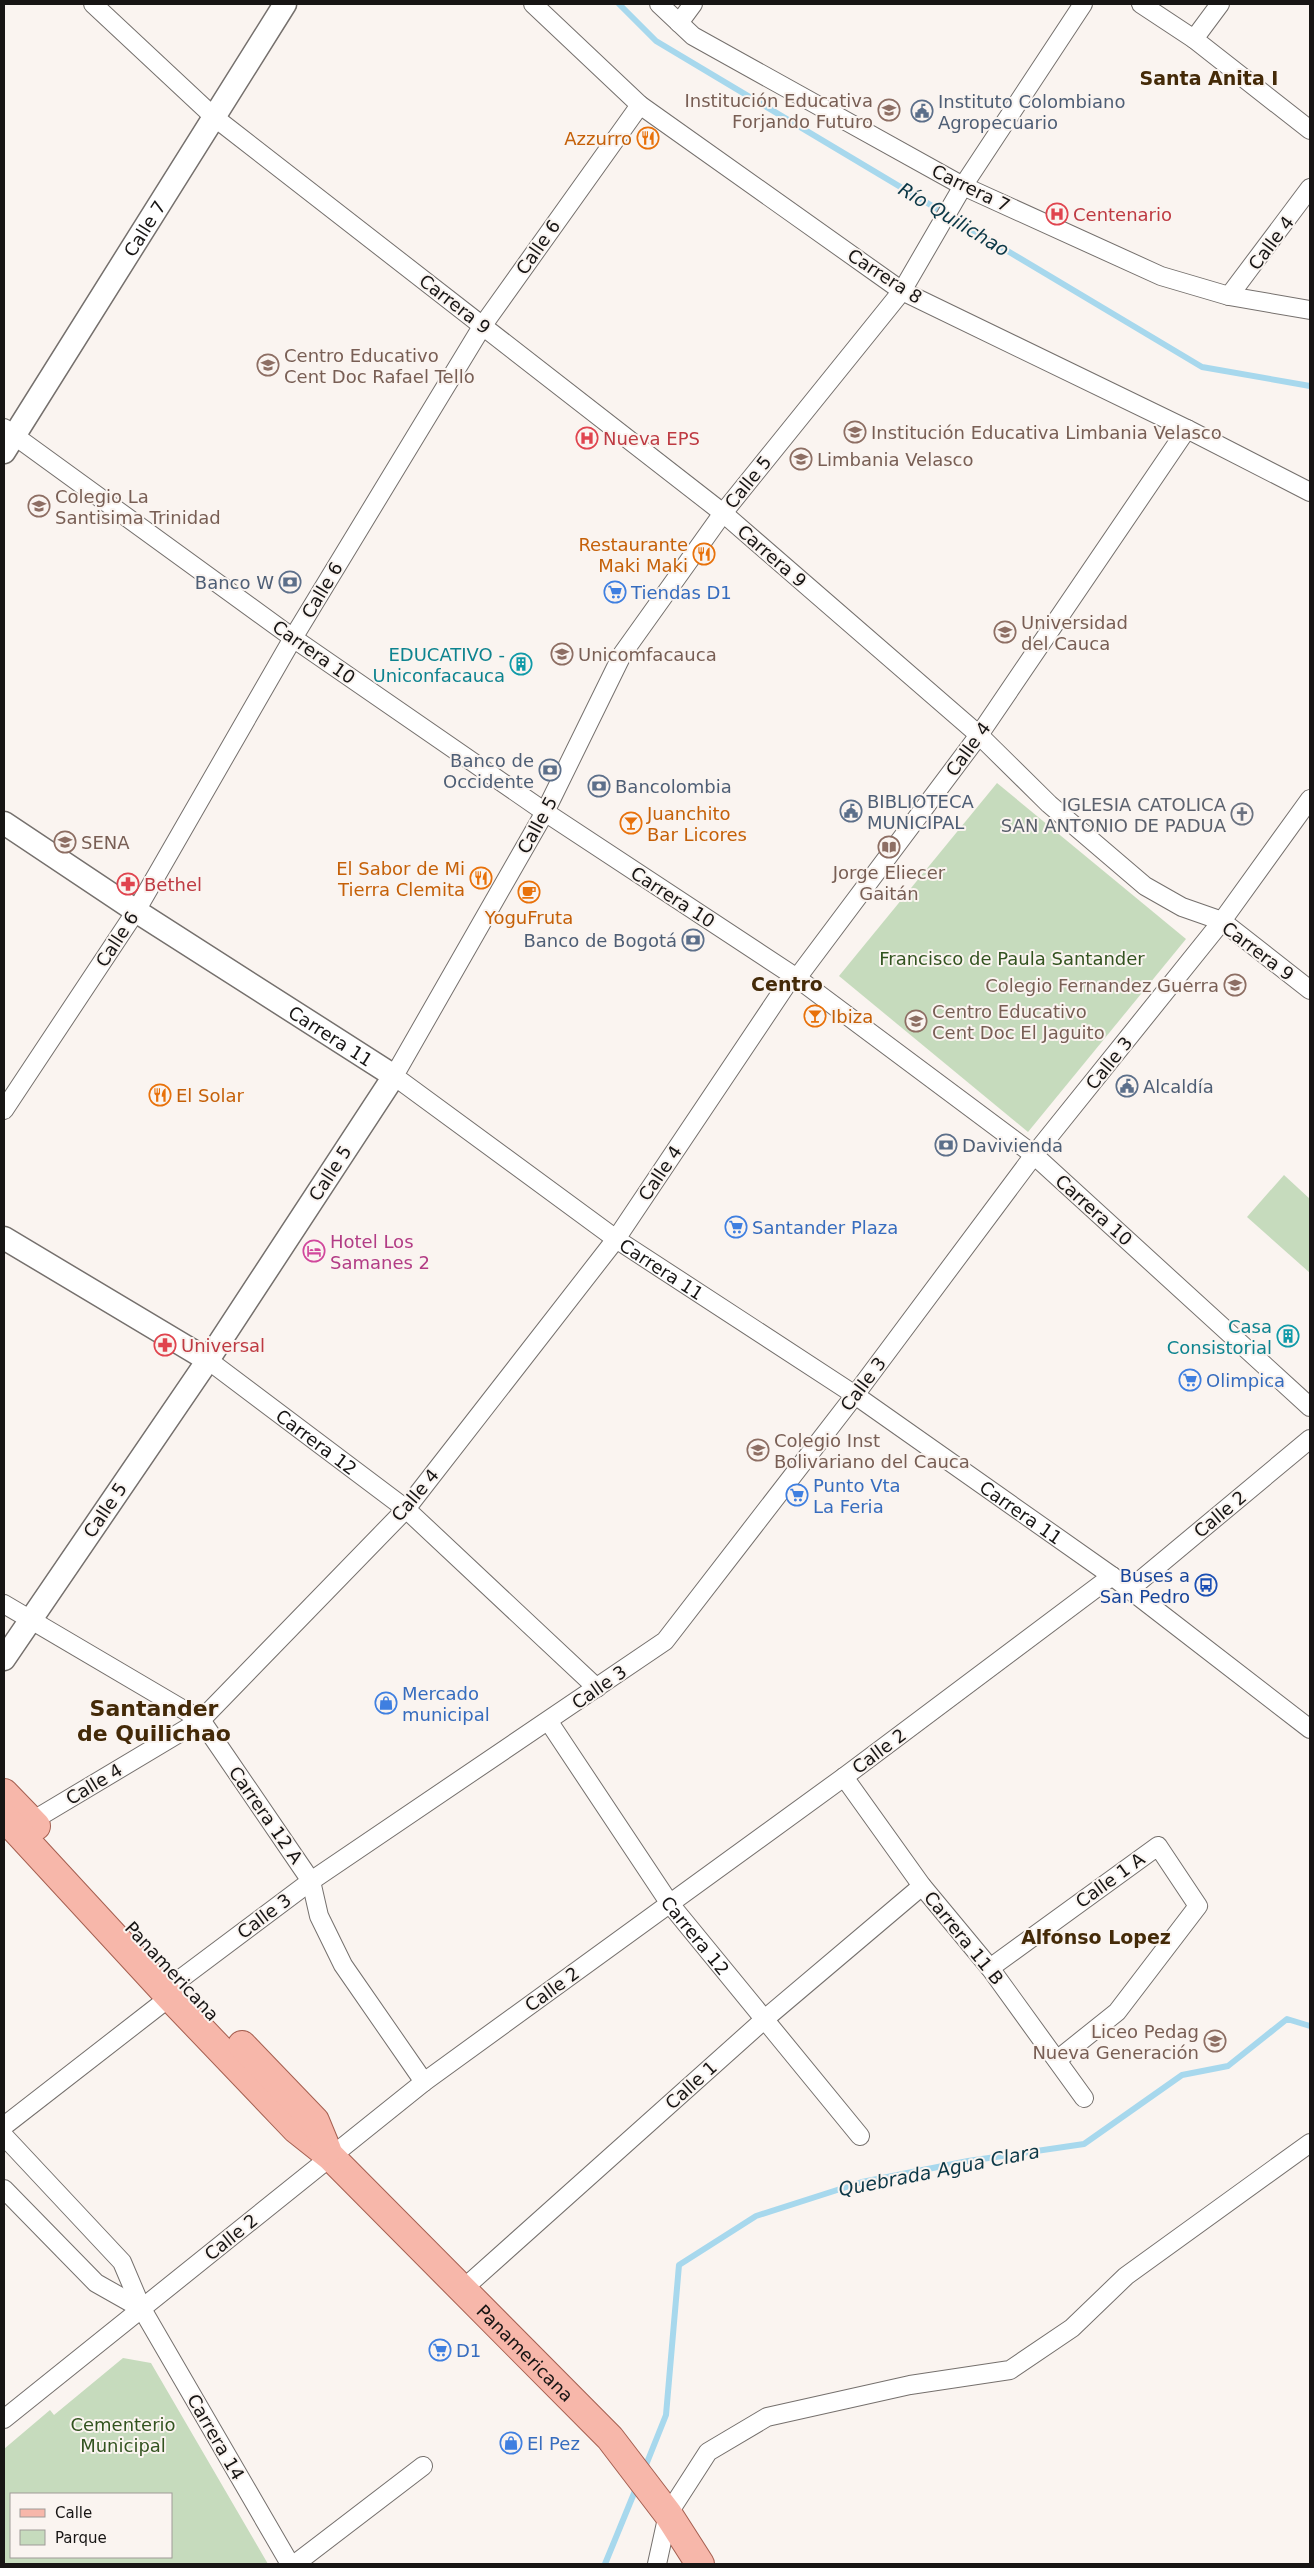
<svg xmlns="http://www.w3.org/2000/svg" width="1314" height="2568" font-family="'DejaVu Sans',sans-serif">
<style>
.green{fill:#c6dbbd;fill-rule:evenodd}
.lines{fill:none;stroke-linecap:round;stroke-linejoin:round}
.stream{stroke:#a7d8ed;stroke-width:6}
.minor-casing{stroke:#75706d;stroke-width:20}
.tertiary-casing{stroke:#75706d;stroke-width:25}
.primary-casing{stroke:#a55f50;stroke-width:30}
.minor{stroke:#fff;stroke-width:18}
.tertiary{stroke:#fff;stroke-width:22}
.primary{stroke:#f7b7aa;stroke-width:28}
.labels{text-anchor:middle;dominant-baseline:central;stroke-width:4;stroke-linejoin:round;paint-order:stroke}
.education-label{font-size:18px;fill:#785e54;stroke:#faf4f0;text-anchor:start}
.service-label{font-size:18px;fill:#4e5e75;stroke:#faf4f0;text-anchor:start}
.food-label{font-size:18px;fill:#c56008;stroke:#faf4f0;text-anchor:end}
.street-label{font-size:18px;fill:#171514;stroke:#faf4f0}
.health-label{font-size:18px;fill:#be3a42;stroke:#faf4f0;text-anchor:start}
.shop-label{font-size:18px;fill:#366cbe;stroke:#faf4f0;text-anchor:start}
.culture-label{font-size:18px;fill:#0d838f;stroke:#faf4f0;text-anchor:end}
.worship-label{font-size:18px;fill:#5b616d;stroke:#faf4f0;text-anchor:end}
.park-label{font-size:18px;fill:#32531f;stroke:#faf4f0}
.hotel-label{font-size:18px;fill:#b23c85;stroke:#faf4f0;text-anchor:start}
.transit-label{font-size:18px;fill:#164399;stroke:#faf4f0;text-anchor:end}
.neighbourhood-label{font-size:19px;font-weight:bold;fill:#442a08;stroke:#faf4f0}
.water-label{font-size:19px;font-style:italic;fill:#0b3746;stroke:#faf4f0}
.district-label{font-size:22px;font-weight:bold;fill:#442a08;stroke:#faf4f0}
</style>
<rect width="100%" height="100%" fill="#faf4f0"/>
<g class="green">
<polygon points="997,783 1186,939 1028,1132 839,976"/>
<polygon points="1284,1175 1310,1199 1310,1273 1247,1217"/>
<path d="M123 2358 151 2363 268 2564H4V2449L50 2410 54 2415ZM11 2494H171V2557H11Z"/>
</g>
<g class="lines">
<g class="stream">
<polyline points="619,4 656,41 1202,367 1310,386"/>
<polyline points="644,2470 666,2415 679,2265 756,2216 862,2182 968,2161 1084,2144 1182,2075 1228,2066 1287,2019 1310,2026"/>
<polyline points="605,2564 637,2486"/>
</g>
<g class="minor-casing">
<g id="minor">
<polyline points="93,4 214,117 723,513 979,735 1049,804 1145,886 1182,907 1222,921 1310,990"/>
<polyline points="533,4 640,105 902,291 1187,429 1310,492"/>
<polyline points="659,4 693,36 963,186 1161,276 1229,296 1310,310"/>
<path id="s1" d="M1083 4 963 186 902 291 723 513 623 653 545 812 394 1076 616 1239 855 1395 1112 1576 1310 1729"/>
<polyline points="1141,4 1194,39 1310,130"/>
<polyline points="679,23 693,4"/>
<polyline points="1194,39 1220,4"/>
<polyline points="1229,296 1310,188"/>
<polyline points="4,428 293,638 545,812 797,978 1034,1155 1310,1407"/>
<polyline points="4,1110 136,911 293,638 483,325 640,105"/>
<path id="s2" d="M208 1360 406 1509 597 1688"/>
<polyline points="1130,1589 1310,1439"/>
<polyline points="4,1604 201,1720 311,1881 319,1916 343,1965 424,2082"/>
<path id="s3" d="M549 1722 670 1904 860 2136"/>
<polyline points="844,1777 922,1886 990,1968 1084,2098"/>
<polyline points="32,1821 201,1720 406,1509 616,1239 787,984 797,978 979,735 1187,429"/>
<polyline points="990,1968 1158,1846 1198,1906 1117,2012 1057,2060"/>
<polyline points="179,1980 311,1881 665,1641 855,1395 1034,1155 1222,921 1310,799"/>
<polyline points="4,2126 170,1997"/>
<polyline points="4,2136 122,2262 142,2309 290,2564"/>
<polyline points="4,2189 96,2283 142,2309"/>
<polyline points="463,2289 766,2018 922,1886"/>
<polyline points="4,2419 424,2082 844,1777 1112,1576"/>
<polyline points="295,2564 423,2466"/>
<polyline points="657,2564 668,2514 708,2452 767,2417 910,2385 1010,2370 1072,2328 1126,2276 1310,2143"/>
</g>
</g>
<g class="tertiary-casing">
<g id="tertiary">
<path id="s4" d="M4 452 285 4"/>
<path id="s5" d="M4 823 136 911 394 1076 208 1360 4 1659"/>
<polyline points="4,1238 208,1360"/>
</g>
</g>
<g class="primary-casing">
<g id="primary">
<polyline points="4,1793 36,1826"/>
<path id="s6" d="M4 1817 170 1997 296 2129 330 2156 610 2438 668 2514 700 2564"/>
<polyline points="242,2045 315,2121 327,2150"/>
</g>
</g>
<use href="#minor" class="minor"/>
<use href="#tertiary" class="tertiary"/>
<use href="#primary" class="primary"/>
</g>
<defs>
<g id="school-ring" transform="scale(1.125)"><circle r="9.5" fill="#faf4f0" stroke="#8d6e63" stroke-width="1.5"/><path d="M0-5L7-2L0 1L-7-2ZM-4 1L0 2.5L4 1V4Q0 6-4 4Z" fill="#8d6e63"/></g>
<g id="civic-ring" transform="scale(1.125)"><circle r="9.5" fill="#faf4f0" stroke="#5c6f8a" stroke-width="1.5"/><path d="M-.6-6.5H3V-4.5H.6V-3L4-1V1h2V6H-6V1h2V-1L-.6-3ZM-1.2 2.5V6h2.4V2.5Z" fill="#5c6f8a"/></g>
<g id="restaurant-ring" transform="scale(1.125)"><circle r="9.5" fill="#faf4f0" stroke="#e8710a" stroke-width="1.5"/><path d="M-5-6h1v4h1v-4h1v4h1v-4h1v5L-1.5 .5V6h-2V.5L-5-1ZM5-6V6H3V1.5H1.5Q1.5-4 5-6Z" fill="#e8710a"/></g>
<g id="hospital-ring" transform="scale(1.125)"><circle r="9.5" fill="#faf4f0" stroke="#e0444e" stroke-width="1.5"/><path d="M-5-5h3v3.5h4V-5h3V5h-3V1.5h-4V5h-3Z" fill="#e0444e"/></g>
<g id="bank-ring" transform="scale(1.125)"><circle r="9.5" fill="#faf4f0" stroke="#5c6f8a" stroke-width="1.5"/><path d="M-6-4H6V4H-6ZM0-2.3a2.3 2.3 0 1 0 0 4.6a2.3 2.3 0 1 0 0-4.6Z" fill="#5c6f8a"/></g>
<g id="supermarket-ring" transform="scale(1.125)"><circle r="9.5" fill="#faf4f0" stroke="#3f7fe0" stroke-width="1.5"/><path d="M-6-5.5h2.5l.6 2H6L4.5 2H-2.5L-4.4-4H-6ZM-1.5 3.2a1.3 1.3 0 1 0 .1 0ZM3 3.2a1.3 1.3 0 1 0 .1 0Z" fill="#3f7fe0"/></g>
<g id="university-ring" transform="scale(1.125)"><circle r="9.5" fill="#faf4f0" stroke="#8d6e63" stroke-width="1.5"/><path d="M0-5L7-2L0 1L-7-2ZM-4 1L0 2.5L4 1V4Q0 6-4 4Z" fill="#8d6e63"/></g>
<g id="building-ring" transform="scale(1.125)"><circle r="9.5" fill="#faf4f0" stroke="#0f9aa8" stroke-width="1.5"/><path d="M-4-6H4V6H1V3H-1V6H-4ZM-2.5-4.3h1.7v1.8h-1.7ZM.8-4.3h1.7v1.8H.8ZM-2.5-1h1.7V.8h-1.7ZM.8-1h1.7V.8H.8Z" fill="#0f9aa8"/></g>
<g id="church-ring" transform="scale(1.125)"><circle r="9.5" fill="#faf4f0" stroke="#6b7280" stroke-width="1.5"/><path d="M-1.2-6h2.4v3.5h3.3v2.4h-3.3V6h-2.4V-.1h-3.3v-2.4h3.3Z" fill="#6b7280"/></g>
<g id="bar-ring" transform="scale(1.125)"><circle r="9.5" fill="#faf4f0" stroke="#e8710a" stroke-width="1.5"/><path d="M-6-5H6L.8 .8V4.5H3.5V6h-7V4.5H-.8V.8Z" fill="#e8710a"/></g>
<g id="library-ring" transform="scale(1.125)"><circle r="9.5" fill="#faf4f0" stroke="#8d6e63" stroke-width="1.5"/><path d="M-6-4Q-3-5.5-.7-3.5V5Q-3 3-6 4ZM6-4Q3-5.5 .7-3.5V5Q3 3 6 4Z" fill="#8d6e63"/></g>
<g id="pharmacy-ring" transform="scale(1.125)"><circle r="9.5" fill="#faf4f0" stroke="#e0444e" stroke-width="1.5"/><path d="M-2-6h4v4h4v4h-4v4h-4v-4h-4v-4h4Z" fill="#e0444e"/></g>
<g id="cafe-ring" transform="scale(1.125)"><circle r="9.5" fill="#faf4f0" stroke="#e8710a" stroke-width="1.5"/><path d="M-5.5-4.5H6V0H3Q3 3.5 0 3.5H-2.5Q-5.5 3.5-5.5 0ZM3-3.2v2h1.7v-2ZM-6 4.5H4V6H-6Z" fill="#e8710a"/></g>
<g id="hotel-ring" transform="scale(1.125)"><circle r="9.5" fill="#faf4f0" stroke="#d1479c" stroke-width="1.5"/><path d="M-6-4.5h1.5V1H6V5H4.5V3h-9V5H-6ZM-4 0a1.8 1.8 0 1 1 3.6 0ZM.5 0V-2.5h3Q6-2.5 6 0Z" fill="#d1479c"/></g>
<g id="bus-ring" transform="scale(1.125)"><circle r="9.5" fill="#faf4f0" stroke="#1a4fb4" stroke-width="1.5"/><path d="M-5-6H5V4H4V6H2V4H-2V6H-4V4H-5ZM-3.5-4V0h7V-4ZM-3.5 1.2v1.5H-2V1.2ZM2 1.2v1.5H3.5V1.2Z" fill="#1a4fb4"/></g>
<g id="shop-ring" transform="scale(1.125)"><circle r="9.5" fill="#faf4f0" stroke="#3f7fe0" stroke-width="1.5"/><path d="M-5-2.5h2.3a2.7 3.5 0 0 1 5.4 0H5L5.5 6h-11ZM-1.5-2.5h3a1.5 2.3 0 0 0-3 0Z" fill="#3f7fe0"/></g>
</defs>
<g fill-rule="evenodd">
<use href="#school-ring" x="889" y="110"/>
<use href="#civic-ring" x="922" y="111"/>
<use href="#restaurant-ring" x="648" y="138"/>
<use href="#hospital-ring" x="1057" y="214"/>
<use href="#school-ring" x="268" y="365"/>
<use href="#school-ring" x="855" y="432"/>
<use href="#hospital-ring" x="587" y="438"/>
<use href="#school-ring" x="801" y="459"/>
<use href="#school-ring" x="39" y="506"/>
<use href="#restaurant-ring" x="704" y="554"/>
<use href="#bank-ring" x="290" y="582"/>
<use href="#supermarket-ring" x="615" y="592"/>
<use href="#university-ring" x="1005" y="632"/>
<use href="#university-ring" x="562" y="654"/>
<use href="#building-ring" x="521" y="664"/>
<use href="#bank-ring" x="550" y="770"/>
<use href="#bank-ring" x="599" y="786"/>
<use href="#civic-ring" x="851" y="811"/>
<use href="#church-ring" x="1242" y="814"/>
<use href="#bar-ring" x="631" y="823"/>
<use href="#university-ring" x="65" y="842"/>
<use href="#library-ring" x="889" y="847"/>
<use href="#restaurant-ring" x="481" y="878"/>
<use href="#pharmacy-ring" x="128" y="884"/>
<use href="#cafe-ring" x="529" y="892"/>
<use href="#bank-ring" x="693" y="940"/>
<use href="#school-ring" x="1235" y="985"/>
<use href="#bar-ring" x="815" y="1016"/>
<use href="#school-ring" x="916" y="1021"/>
<use href="#civic-ring" x="1127" y="1086"/>
<use href="#restaurant-ring" x="160" y="1095"/>
<use href="#bank-ring" x="946" y="1145"/>
<use href="#supermarket-ring" x="736" y="1227"/>
<use href="#hotel-ring" x="314" y="1251"/>
<use href="#building-ring" x="1288" y="1336"/>
<use href="#pharmacy-ring" x="165" y="1345"/>
<use href="#supermarket-ring" x="1190" y="1380"/>
<use href="#school-ring" x="758" y="1450"/>
<use href="#supermarket-ring" x="797" y="1495"/>
<use href="#bus-ring" x="1206" y="1585"/>
<use href="#shop-ring" x="386" y="1703"/>
<use href="#school-ring" x="1215" y="2041"/>
<use href="#supermarket-ring" x="440" y="2350"/>
<use href="#shop-ring" x="511" y="2443"/>
</g>
<g class="labels">
<g class="education-label">
<text x="873" y="100" text-anchor="end">Institución Educativa<tspan x="873" dy="21">Forjando Futuro</tspan></text>
<text x="284" y="355">Centro Educativo<tspan x="284" dy="21">Cent Doc Rafael Tello</tspan></text>
<text x="871" y="432">Institución Educativa Limbania Velasco</text>
<text x="817" y="459">Limbania Velasco</text>
<text x="55" y="496">Colegio La<tspan x="55" dy="21">Santisima Trinidad</tspan></text>
<text x="1021" y="622">Universidad<tspan x="1021" dy="21">del Cauca</tspan></text>
<text x="578" y="654">Unicomfacauca</text>
<text x="81" y="842">SENA</text>
<text x="889" y="872" text-anchor="middle">Jorge Eliecer<tspan x="889" dy="21">Gaitán</tspan></text>
<text x="1219" y="985" text-anchor="end">Colegio Fernandez Guerra</text>
<text x="932" y="1011">Centro Educativo<tspan x="932" dy="21">Cent Doc El Jaguito</tspan></text>
<text x="774" y="1440">Colegio Inst<tspan x="774" dy="21">Bolivariano del Cauca</tspan></text>
<text x="1199" y="2031" text-anchor="end">Liceo Pedag<tspan x="1199" dy="21">Nueva Generación</tspan></text>
</g>
<g class="service-label">
<text x="938" y="101">Instituto Colombiano<tspan x="938" dy="21">Agropecuario</tspan></text>
<text x="274" y="582" text-anchor="end">Banco W</text>
<text x="534" y="760" text-anchor="end">Banco de<tspan x="534" dy="21">Occidente</tspan></text>
<text x="615" y="786">Bancolombia</text>
<text x="867" y="801">BIBLIOTECA<tspan x="867" dy="21">MUNICIPAL</tspan></text>
<text x="677" y="940" text-anchor="end">Banco de Bogotá</text>
<text x="1143" y="1086">Alcaldía</text>
<text x="962" y="1145">Davivienda</text>
</g>
<g class="food-label">
<text x="632" y="138">Azzurro</text>
<text x="688" y="544">Restaurante<tspan x="688" dy="21">Maki Maki</tspan></text>
<text x="647" y="813" text-anchor="start">Juanchito<tspan x="647" dy="21">Bar Licores</tspan></text>
<text x="465" y="868">El Sabor de Mi<tspan x="465" dy="21">Tierra Clemita</tspan></text>
<text x="529" y="917" text-anchor="middle">YoguFruta</text>
<text x="831" y="1016" text-anchor="start">Ibiza</text>
<text x="176" y="1095" text-anchor="start">El Solar</text>
</g>
<g class="street-label">
<text transform="translate(971 188) rotate(26)">Carrera 7</text>
<text stroke="none"><textPath href="#s4" startOffset="264">Calle 7</textPath></text>
<text transform="translate(1271 243) rotate(-53)">Calle 4</text>
<text transform="translate(538 247) rotate(-55)">Calle 6</text>
<text transform="translate(885 276) rotate(33)">Carrera 8</text>
<text transform="translate(455 304) rotate(38)">Carrera 9</text>
<text transform="translate(748 482) rotate(-51)">Calle 5</text>
<text transform="translate(772 556) rotate(41)">Carrera 9</text>
<text transform="translate(322 590) rotate(-59)">Calle 6</text>
<text transform="translate(314 652) rotate(35)">Carrera 10</text>
<text transform="translate(968 749) rotate(-54)">Calle 4</text>
<text transform="translate(537 825) rotate(-61)">Calle 5</text>
<text transform="translate(673 897) rotate(33)">Carrera 10</text>
<text transform="translate(117 939) rotate(-57)">Calle 6</text>
<text transform="translate(1258 951) rotate(37)">Carrera 9</text>
<text stroke="none"><textPath href="#s5" startOffset="390">Carrera 11</textPath></text>
<text transform="translate(1109 1063) rotate(-51)">Calle 3</text>
<text transform="translate(330 1173) rotate(-57)">Calle 5</text>
<text transform="translate(660 1173) rotate(-56)">Calle 4</text>
<text transform="translate(1094 1210) rotate(42)">Carrera 10</text>
<text stroke="none"><textPath href="#s1" startOffset="1608">Carrera 11</textPath></text>
<text transform="translate(863 1384) rotate(-53)">Calle 3</text>
<text stroke="none"><textPath href="#s2" startOffset="136">Carrera 12</textPath></text>
<text transform="translate(415 1495) rotate(-50)">Calle 4</text>
<text transform="translate(105 1510) rotate(-56)">Calle 5</text>
<text stroke="none"><textPath href="#s1" startOffset="2042">Carrera 11</textPath></text>
<text transform="translate(1220 1514) rotate(-40)">Calle 2</text>
<text transform="translate(599 1687) rotate(-35)">Calle 3</text>
<text transform="translate(879 1751) rotate(-37)">Calle 2</text>
<text transform="translate(94 1784) rotate(-31)">Calle 4</text>
<text transform="translate(266 1815) rotate(55)">Carrera 12 A</text>
<text transform="translate(1110 1880) rotate(-36)">Calle 1 A</text>
<text transform="translate(264 1916) rotate(-37)">Calle 3</text>
<text stroke="none"><textPath href="#s3" startOffset="259">Carrera 12</textPath></text>
<text transform="translate(964 1938) rotate(51)">Carrera 11 B</text>
<text transform="translate(172 1971) rotate(47)">Panamericana</text>
<text transform="translate(552 1989) rotate(-36)">Calle 2</text>
<text transform="translate(691 2085) rotate(-42)">Calle 1</text>
<text transform="translate(231 2237) rotate(-39)">Calle 2</text>
<text stroke="none"><textPath href="#s6" startOffset="748">Panamericana</textPath></text>
<text transform="translate(216 2437) rotate(60)">Carrera 14</text>
</g>
<g class="health-label">
<text x="1073" y="214">Centenario</text>
<text x="603" y="438">Nueva EPS</text>
<text x="144" y="884">Bethel</text>
<text x="181" y="1345">Universal</text>
</g>
<g class="shop-label">
<text x="631" y="592">Tiendas D1</text>
<text x="752" y="1227">Santander Plaza</text>
<text x="1206" y="1380">Olimpica</text>
<text x="813" y="1485">Punto Vta<tspan x="813" dy="21">La Feria</tspan></text>
<text x="402" y="1693">Mercado<tspan x="402" dy="21">municipal</tspan></text>
<text x="456" y="2350">D1</text>
<text x="527" y="2443">El Pez</text>
</g>
<g class="culture-label">
<text x="505" y="654">EDUCATIVO -<tspan x="505" dy="21">Uniconfacauca</tspan></text>
<text x="1272" y="1326">Casa<tspan x="1272" dy="21">Consistorial</tspan></text>
</g>
<g class="worship-label">
<text x="1226" y="804">IGLESIA CATOLICA<tspan x="1226" dy="21">SAN ANTONIO DE PADUA</tspan></text>
</g>
<g class="park-label">
<text x="1012" y="958">Francisco de Paula Santander</text>
<text x="123" y="2424">Cementerio<tspan x="123" dy="21">Municipal</tspan></text>
</g>
<g class="hotel-label">
<text x="330" y="1241">Hotel Los<tspan x="330" dy="21">Samanes 2</tspan></text>
</g>
<g class="transit-label">
<text x="1190" y="1575">Buses a<tspan x="1190" dy="21">San Pedro</tspan></text>
</g>
<g class="neighbourhood-label">
<text x="1209" y="78">Santa Anita I</text>
<text x="787" y="984">Centro</text>
<text x="1096" y="1937">Alfonso Lopez</text>
</g>
<g class="water-label">
<text transform="translate(954 219) rotate(31)">Río Quilichao</text>
<text transform="translate(939 2170) rotate(-11)">Quebrada Agua Clara</text>
</g>
<g class="district-label">
<text x="154" y="1708">Santander<tspan x="154" dy="25">de Quilichao</tspan></text>
</g>
</g>
<rect width="1314" height="2568" fill="none" stroke="#171514" stroke-width="10"/>
<rect x="10" y="2493" width="162" height="65" fill="#faf4f0" stroke="#9f9b98"/>
<rect x="20" y="2509" width="25" height="8" fill="#f7b7aa" stroke="#9f9b98"/>
<text x="55" y="2518" font-size="15" fill="#171514">Calle</text>
<rect x="20" y="2530" width="25" height="15" fill="#c6dbbd" stroke="#9f9b98"/>
<text x="55" y="2543" font-size="15" fill="#171514">Parque</text>
</svg>
